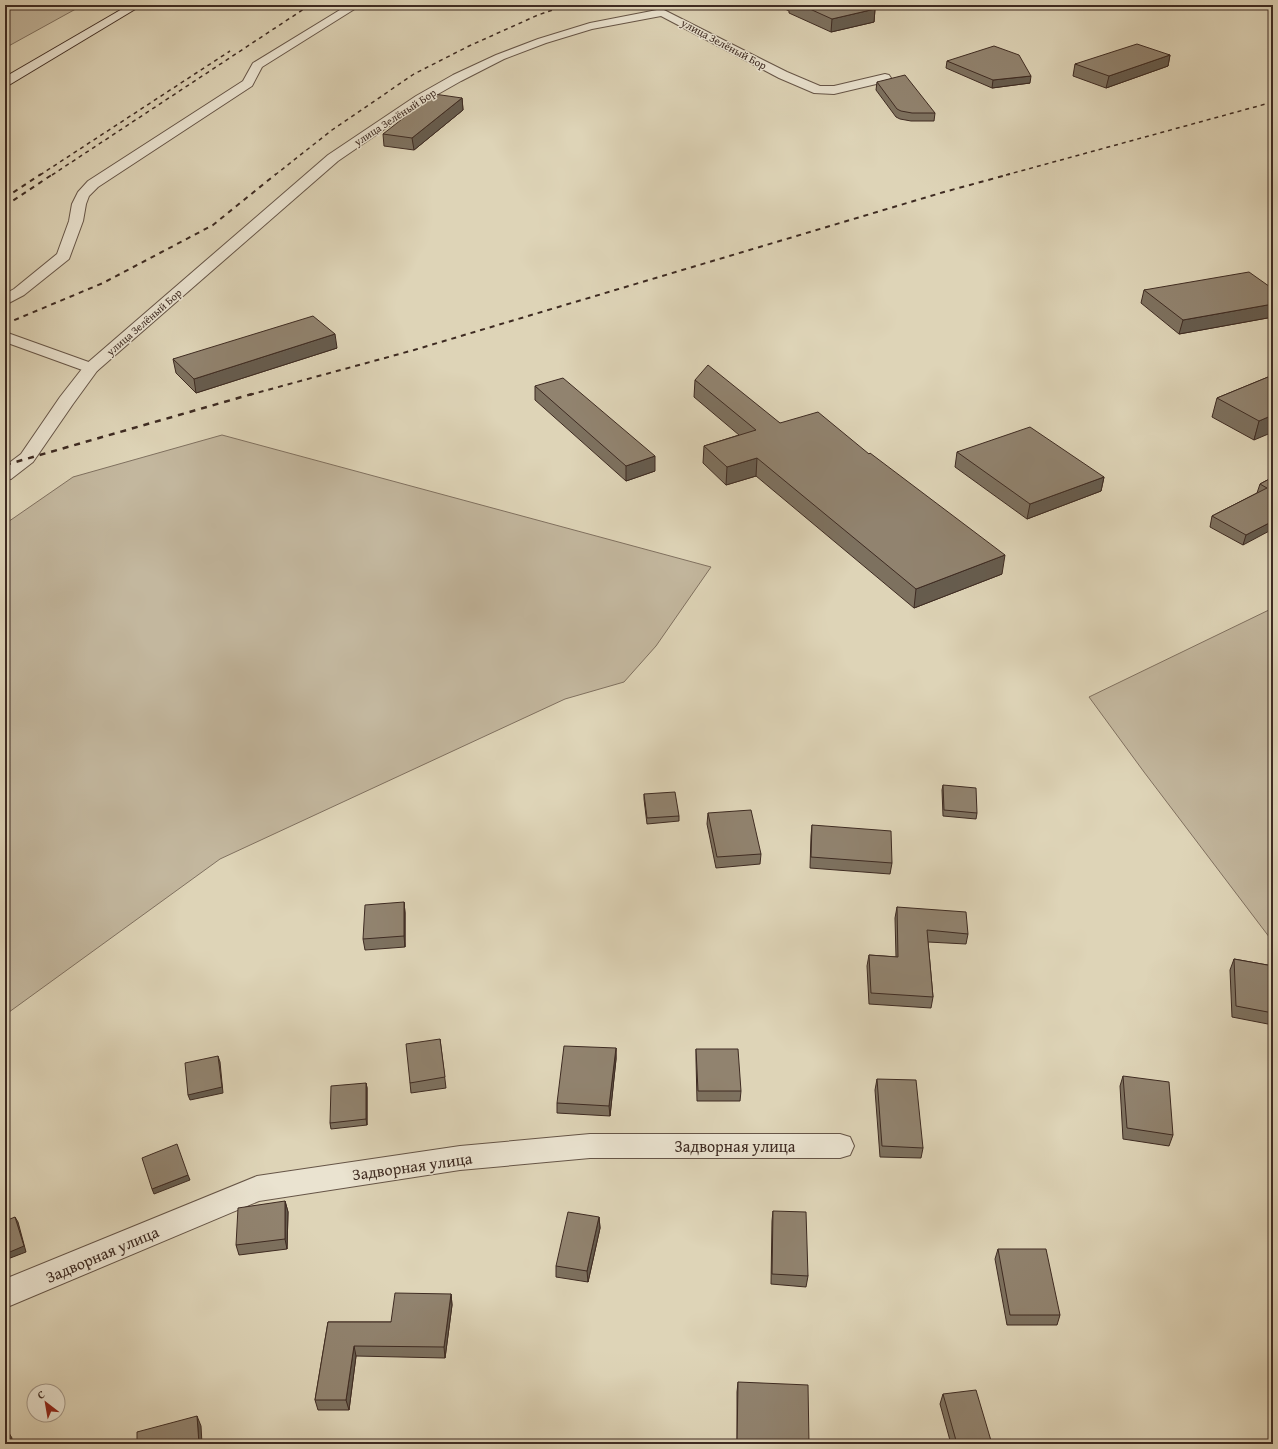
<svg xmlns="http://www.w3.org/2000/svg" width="1278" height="1449" font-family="'Gentium Book Plus',serif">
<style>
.green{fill:#c3b79e;stroke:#807160}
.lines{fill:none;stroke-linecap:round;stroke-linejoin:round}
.minor-casing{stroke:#665547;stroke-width:2}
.tertiary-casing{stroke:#665547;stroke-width:2}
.secondary-casing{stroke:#3e2b22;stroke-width:2}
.minor{fill:#eae3d0;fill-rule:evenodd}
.tertiary{fill:#eae3d0;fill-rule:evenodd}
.secondary{fill:#eae3d0;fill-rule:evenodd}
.rail-far2{stroke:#3e2b22;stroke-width:1.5;stroke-dasharray:4 4;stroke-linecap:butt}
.rail-far1{stroke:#3e2b22;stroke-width:2;stroke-dasharray:5 5;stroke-linecap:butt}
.rail{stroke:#3e2b22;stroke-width:2.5;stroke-dasharray:6 6;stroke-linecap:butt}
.wall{fill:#7d715f;stroke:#3e2b22}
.shaded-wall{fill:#665c4e;stroke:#3e2b22}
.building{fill:#91836f;stroke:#3e2b22}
.labels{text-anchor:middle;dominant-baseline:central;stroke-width:3;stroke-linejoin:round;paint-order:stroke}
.far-street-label{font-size:11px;fill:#3e2b22;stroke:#eae3d0}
.near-street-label{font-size:16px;fill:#3e2b22;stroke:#eae3d0}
</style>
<rect width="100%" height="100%" fill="#ded4b7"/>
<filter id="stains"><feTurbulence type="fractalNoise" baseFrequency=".005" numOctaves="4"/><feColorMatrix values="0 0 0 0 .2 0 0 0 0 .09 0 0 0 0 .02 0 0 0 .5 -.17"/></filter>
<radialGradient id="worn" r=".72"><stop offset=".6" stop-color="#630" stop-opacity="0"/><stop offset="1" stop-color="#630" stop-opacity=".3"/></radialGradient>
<g class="green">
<polygon points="5,5 83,5 5,48"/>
<polygon points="222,435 711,567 656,646 624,682 565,699 220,859 5,1015 5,524 73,477"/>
<polygon points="1273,608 1273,942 1144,772 1089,697"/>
</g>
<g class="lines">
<g class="minor-casing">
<g id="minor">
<polygon points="348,5 361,5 262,67 252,86 98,187 89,196 86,204 83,221 69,259 24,295 5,305 5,294 14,289 57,254 69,221 72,204 78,192 88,181 243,81 253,63"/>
<polygon points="5,332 97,365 99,368 97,371 91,373 85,371 5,342"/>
<polygon points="590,1134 840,1134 850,1137 854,1146 850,1155 840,1158 590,1158 460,1170 259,1201 5,1308 5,1279 257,1176 460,1146"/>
</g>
</g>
<g class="tertiary-casing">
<polygon id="tertiary" points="662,9 787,72 820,86 834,86 885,74 889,75 891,78 889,81 834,94 814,93 779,78 661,16 592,29 546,43 504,59 461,81 424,102 338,161 97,371 73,404 33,462 11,479 5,480 5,466 21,454 60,397 85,365 328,155 416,96 453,75 496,55 538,39 590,23"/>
</g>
<g class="secondary-casing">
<polygon id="secondary" points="129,5 142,5 9,85 5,86 5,77"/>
</g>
<use href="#minor" class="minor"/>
<use href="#tertiary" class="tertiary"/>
<use href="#secondary" class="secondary"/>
<g class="rail-far2">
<polyline points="40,175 230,51"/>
<polyline points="52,175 310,5"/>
<polyline points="275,175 332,130 414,74 469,46 538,15 567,5"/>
<polyline points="1006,175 1273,102"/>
</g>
<g class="rail-far1">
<polyline points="5,198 41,174"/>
<polyline points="5,206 53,174"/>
<polyline points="5,324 103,283 213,225 276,174"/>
<polyline points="249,395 414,350 944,192 1010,174"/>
</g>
<polyline class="rail" points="5,465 252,394"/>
</g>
<g class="wall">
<polygon points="783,5 866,5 875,9 874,22 831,32 789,13 789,11 783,8"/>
<polygon points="1170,55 1168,66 1106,88 1073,76 1075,64"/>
<polygon points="947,61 1030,83 992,88 946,68"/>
<polygon points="877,82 935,113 934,121 911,121 900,119 896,117 876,90"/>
<polygon points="462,98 463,110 414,150 384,146 383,134"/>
<polygon points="1273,289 1273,317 1179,334 1141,303 1144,290"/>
<polygon points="337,348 196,393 176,373 173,359"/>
<polygon points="1273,375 1254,440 1212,417 1217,398"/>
<polygon points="695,380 780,423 1002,574 914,608 756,476 726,485 703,463 704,446 739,435 694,397"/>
<polygon points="535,386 655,471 626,481 535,400"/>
<polygon points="957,452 1104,477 1101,491 1027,519 955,467"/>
<polygon points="1273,477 1243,545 1210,527 1212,516 1257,493 1260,484"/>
<polygon points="943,785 977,813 976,819 943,816 942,790"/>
<polygon points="644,794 679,816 679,821 647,824 644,799"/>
<polygon points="708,813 761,854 760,864 716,868 707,824"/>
<polygon points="812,825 892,863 890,874 810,868 811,836"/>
<polygon points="404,902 405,913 405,947 365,950 363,939"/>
<polygon points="897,907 968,934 966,944 928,942 933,997 931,1008 869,1004 867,966 869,955 896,957 895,918"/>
<polygon points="1234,959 1273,966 1273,1025 1232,1017 1230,970"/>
<polygon points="440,1039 446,1088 411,1093 410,1083"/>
<polygon points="616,1048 616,1059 610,1116 557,1113 557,1103"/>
<polygon points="696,1049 741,1091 740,1101 697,1101 696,1060"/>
<polygon points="1123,1076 1173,1135 1169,1146 1123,1139 1120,1086"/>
<polygon points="877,1079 923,1148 921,1158 880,1157 875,1090"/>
<polygon points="366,1083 367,1088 367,1125 331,1129 330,1123"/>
<polygon points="285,1201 288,1212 287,1249 239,1255 236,1245"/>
<polygon points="773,1211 808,1276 806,1287 771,1284 772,1221"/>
<polygon points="599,1217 600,1228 588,1282 556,1277 556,1266"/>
<polygon points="998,1249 1060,1315 1057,1325 1007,1325 995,1259"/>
<polygon points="451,1294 452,1305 445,1358 356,1356 349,1410 318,1410 315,1400 328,1322 391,1322"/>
<polygon points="738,1382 809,1444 737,1444 737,1392"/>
<polygon points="943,1394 992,1444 951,1444 940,1404"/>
</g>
<g class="shaded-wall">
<polygon points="875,9 874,22 831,32 832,19"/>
<polygon points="1170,55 1168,66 1106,88 1109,76"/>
<polygon points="1031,76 1030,83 992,88 993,80"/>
<polygon points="462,98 463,110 414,150 412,138"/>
<polygon points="1273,304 1273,317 1179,334 1183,320"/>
<polygon points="335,334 337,348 196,393 194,379"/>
<polygon points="1273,415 1273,432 1254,440 1259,421"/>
<polygon points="655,456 655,471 626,481 626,466"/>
<polygon points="757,458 756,476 726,485 727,467"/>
<polygon points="1104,477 1101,491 1027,519 1030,504"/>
<polygon points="1273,521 1273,529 1243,545 1246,535"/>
<polygon points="1005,555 1002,574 914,608 916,589"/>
<polygon points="404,902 405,913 405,947 404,936"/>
<polygon points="616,1048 616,1059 610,1116 609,1106"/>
<polygon points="218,1056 220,1062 223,1093 190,1100 188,1095"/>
<polygon points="366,1083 367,1088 367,1125 366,1119"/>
<polygon points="188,1175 190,1180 154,1194 152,1189"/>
<polygon points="285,1201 288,1212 287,1249 285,1239"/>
<polygon points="15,1217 18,1222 26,1252 5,1260 5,1254"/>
<polygon points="599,1217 600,1228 588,1282 587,1271"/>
<polygon points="451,1294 452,1305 445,1358 444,1347"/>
<polygon points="354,1346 356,1356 349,1410 346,1400"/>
<polygon points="197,1416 201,1426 202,1444 199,1444"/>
<polygon points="6,1428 12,1438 11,1444 5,1444 5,1436"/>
</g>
<g class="building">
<polygon points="801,5 866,5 875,9 832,19"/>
<polygon points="1137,44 1170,55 1109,76 1075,64"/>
<polygon points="994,46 1019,55 1031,76 993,80 947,61"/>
<polygon points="905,75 935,113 912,113 901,111 897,109 877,82"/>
<polygon points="434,94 462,98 412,138 383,134"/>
<polygon points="1249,272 1273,289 1273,304 1183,320 1144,290"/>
<polygon points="313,316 335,334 194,379 173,359"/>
<polygon points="708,365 780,423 818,412 869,454 870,453 1005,555 916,589 757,458 727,467 704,446 756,430 695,380"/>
<polygon points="1273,375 1273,415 1259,421 1217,398"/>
<polygon points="563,378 655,456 626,466 535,386"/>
<polygon points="1030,427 1104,477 1030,504 957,452"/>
<polygon points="1273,477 1273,521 1246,535 1212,516 1267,488 1260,484"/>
<polygon points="943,785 976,788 977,813 944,810"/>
<polygon points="675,792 679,816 647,818 644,794"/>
<polygon points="751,810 761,854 717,857 708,813"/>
<polygon points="812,825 891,831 892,863 811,857"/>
<polygon points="404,902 404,936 363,939 365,905"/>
<polygon points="897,907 966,912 968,934 927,930 933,997 871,993 869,955 898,957"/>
<polygon points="1234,959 1273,966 1273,1013 1236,1006"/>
<polygon points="440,1039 445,1077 410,1083 406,1044"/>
<polygon points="564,1046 616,1048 609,1106 557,1103"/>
<polygon points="696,1049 738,1049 741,1091 698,1091"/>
<polygon points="218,1056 222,1087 188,1095 185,1063"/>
<polygon points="1123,1076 1169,1082 1173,1135 1127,1128"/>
<polygon points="877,1079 916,1080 923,1148 882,1146"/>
<polygon points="366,1083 366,1119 330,1123 331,1086"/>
<polygon points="177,1144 188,1175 152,1189 142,1158"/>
<polygon points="285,1201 285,1239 236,1245 238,1208"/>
<polygon points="773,1211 806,1212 808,1276 772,1274"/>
<polygon points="568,1212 599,1217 587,1271 556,1266"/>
<polygon points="15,1217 24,1246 5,1254 5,1221"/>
<polygon points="998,1249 1046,1249 1060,1315 1010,1315"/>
<polygon points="395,1293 451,1294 444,1347 354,1346 346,1400 315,1400 328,1322 391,1322"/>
<polygon points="738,1382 808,1385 809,1444 737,1444"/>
<polygon points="976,1390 992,1444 957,1444 943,1394"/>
<polygon points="197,1416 199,1444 137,1444 137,1432"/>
</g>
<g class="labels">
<g class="far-street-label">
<text transform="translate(724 44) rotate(28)">улица Зелёный Бор</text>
<text transform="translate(395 117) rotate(-33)">улица Зелёный Бор</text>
<text transform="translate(144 322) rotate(-41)">улица Зелёный Бор</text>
</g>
<g class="near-street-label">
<text x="735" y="1146">Задворная улица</text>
<text transform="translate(412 1166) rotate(-8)">Задворная улица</text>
<text transform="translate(102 1254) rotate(-23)">Задворная улица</text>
</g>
</g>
<rect width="1278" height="1449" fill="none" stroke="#ded4b7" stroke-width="20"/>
<rect x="6" y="6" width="1266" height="1437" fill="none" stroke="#3e2b22" stroke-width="2"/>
<rect x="10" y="10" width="1258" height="1429" fill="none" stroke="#3e2b22"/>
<g transform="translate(46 1403) rotate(329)"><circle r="19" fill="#eae3d0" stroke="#a5998a"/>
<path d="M0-3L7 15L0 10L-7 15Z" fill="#8f2418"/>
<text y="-6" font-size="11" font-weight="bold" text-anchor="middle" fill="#3e2b22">С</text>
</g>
<rect width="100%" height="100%" filter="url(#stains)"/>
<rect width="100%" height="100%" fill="url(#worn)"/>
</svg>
